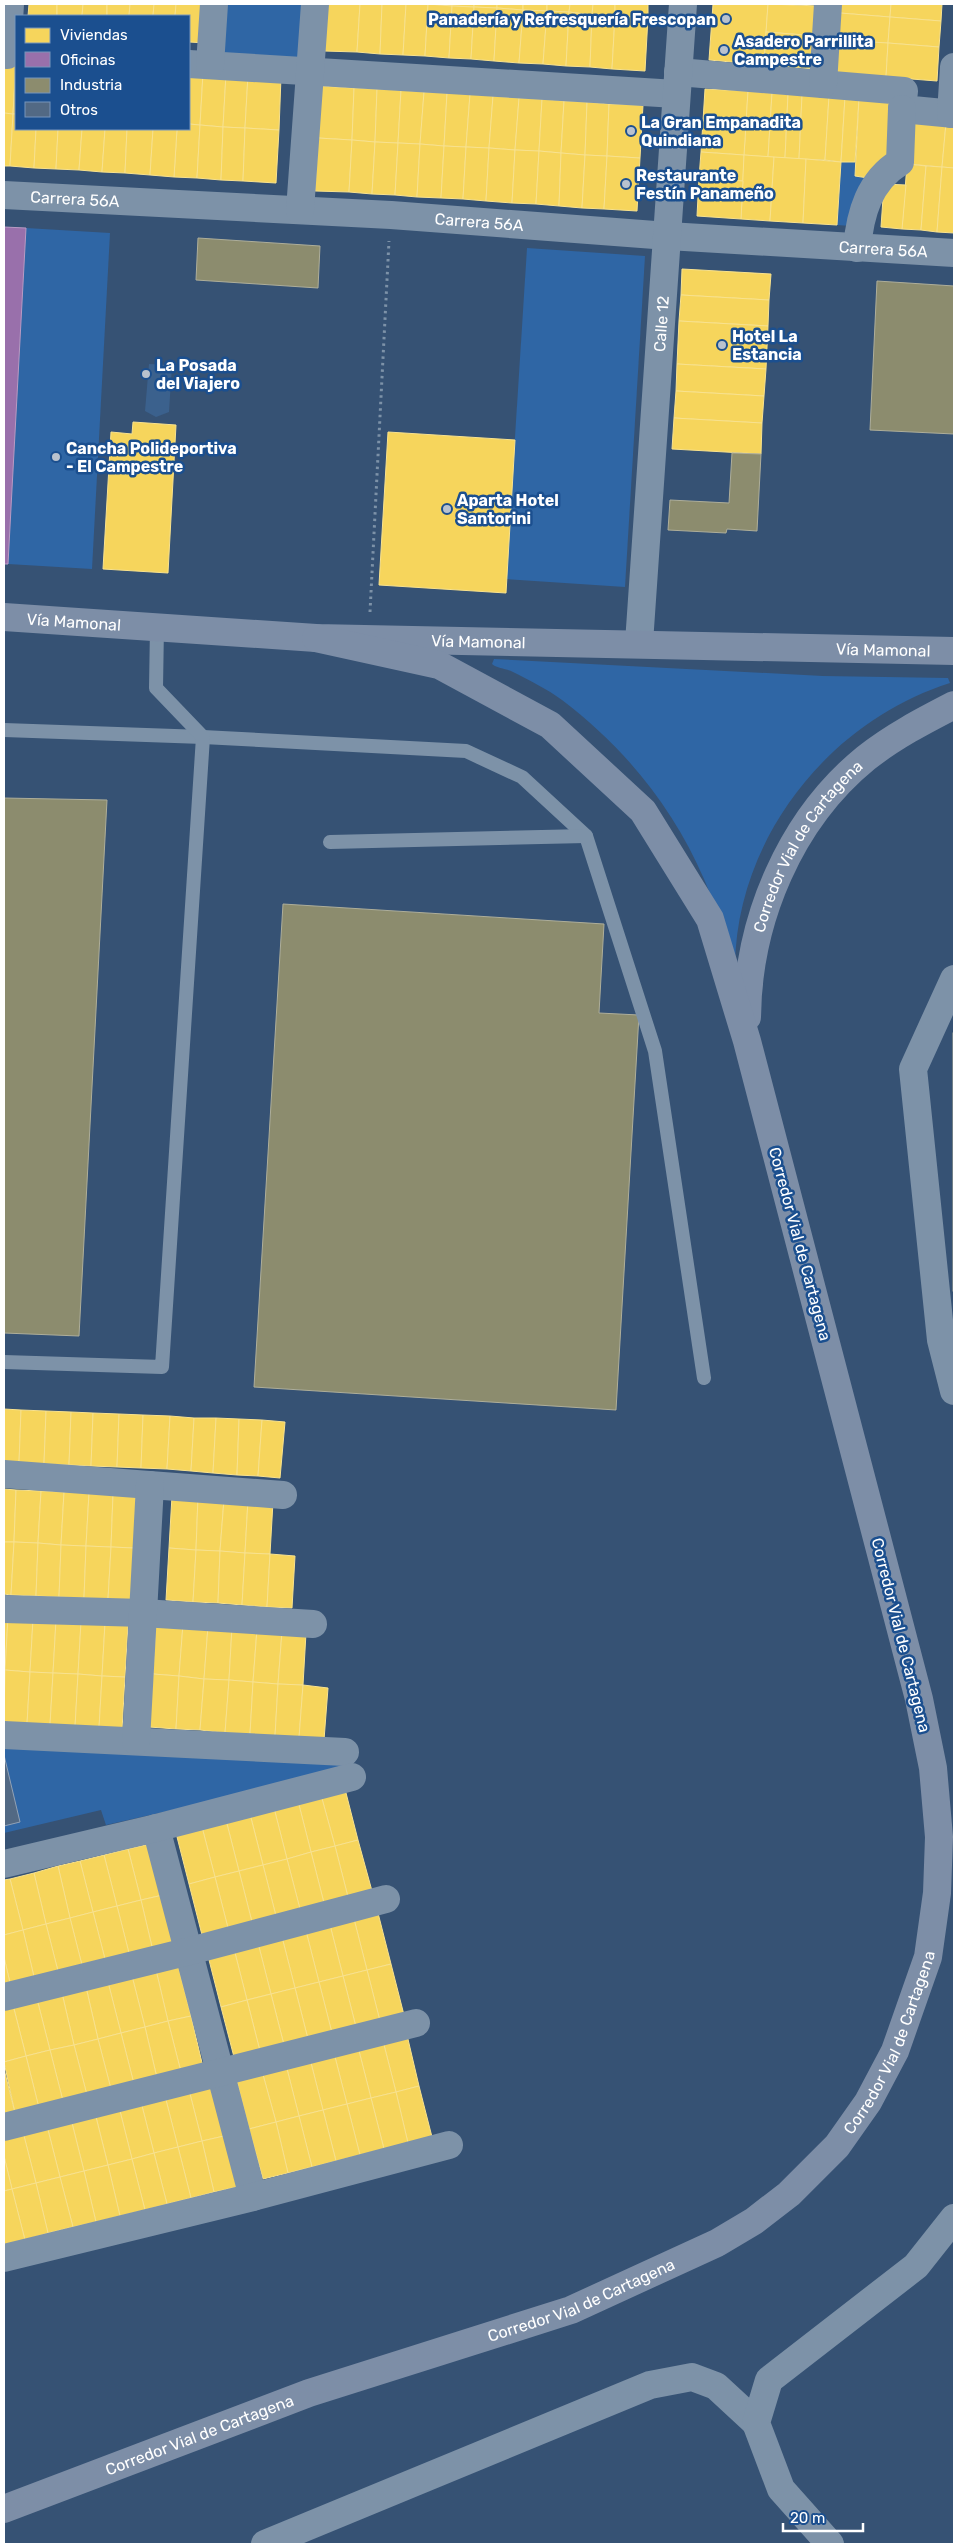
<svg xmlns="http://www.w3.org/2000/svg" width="958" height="2548" font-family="Rubik,sans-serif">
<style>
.green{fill:#2f66a5}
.water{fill:#3b618d}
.homes{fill:#f6d55c;stroke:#f9e28d}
.offices{fill:#9970ab;stroke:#b89bc4}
.industry{fill:#8c8c6e;stroke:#aeae9a}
.building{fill:#526984;stroke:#92a2b6}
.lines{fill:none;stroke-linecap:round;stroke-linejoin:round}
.path{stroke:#7d92a8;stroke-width:3;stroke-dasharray:2.5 4;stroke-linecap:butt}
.lane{stroke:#7d92a8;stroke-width:14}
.street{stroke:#7d92a8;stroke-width:28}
.primary{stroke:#7d8ea7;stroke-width:28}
.poi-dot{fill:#b9c2ce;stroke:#1b4f8f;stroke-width:2}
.labels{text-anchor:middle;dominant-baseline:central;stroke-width:5;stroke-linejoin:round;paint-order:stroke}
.poi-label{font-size:16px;font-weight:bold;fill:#fff;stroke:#1b4f8f;text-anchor:start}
.street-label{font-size:16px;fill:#fff;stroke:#1b4f8f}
</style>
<rect width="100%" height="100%" fill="#365274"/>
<g class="green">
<polygon points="208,4 308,4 306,63 206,58"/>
<polygon points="841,162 855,162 855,176 868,178 851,226 837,225"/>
<polygon points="26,228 110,233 92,569 8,564"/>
<polygon points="527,248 645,256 625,587 506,579"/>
<path d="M494 659 823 676 948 678 950 683C830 721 737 837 735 965 725 937 716 907 704 879 673 807 624 747 562 700 547 689 529 680 513 672 505 668 498 669 492 664Z"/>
<polygon points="4,1748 347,1759 350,1770 106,1825 101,1810 4,1833"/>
</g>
<polygon class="water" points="149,364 172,365 169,412 156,417 145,411"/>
<g class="homes">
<polygon points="29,4 57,4 57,16 28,16"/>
<polygon points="57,4 83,4 82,16 57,16"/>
<polygon points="83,4 107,4 107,16 82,16"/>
<polygon points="107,4 130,4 129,16 107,16"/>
<polygon points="130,4 154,4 153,16 129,16"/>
<polygon points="154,4 176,4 175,16 153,16"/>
<polygon points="176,4 208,4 206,43 189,42 189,16 175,16"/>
<polygon points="326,4 360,4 357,52 324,51"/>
<polygon points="360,4 382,4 380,54 357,52"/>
<polygon points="382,4 406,4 403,55 380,54"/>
<polygon points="406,4 428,4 425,56 403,55"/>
<polygon points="428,4 452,4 452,6"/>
<polygon points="428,4 452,6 449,58 425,56"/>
<polygon points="452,4 474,4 474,7 452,6"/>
<polygon points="474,4 497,4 497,8 474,7"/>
<polygon points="497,4 523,4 523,10 497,8"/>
<polygon points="523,4 547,4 547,11 523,10"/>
<polygon points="547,4 570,4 569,12 547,11"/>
<polygon points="570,4 593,4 592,15 569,12"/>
<polygon points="593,4 615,4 615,16 592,15"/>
<polygon points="615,4 648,4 648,17 615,16"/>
<polygon points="713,4 768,4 764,65 709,60"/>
<polygon points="768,4 819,6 817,36 766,32"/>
<polygon points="840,4 891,4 890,17 840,13"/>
<polygon points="891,4 942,4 941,21 890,17"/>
<polygon points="452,6 474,7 471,59 449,58"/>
<polygon points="474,7 497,8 494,61 471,59"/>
<polygon points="497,8 523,10 519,63 494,61"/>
<polygon points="523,10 547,11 543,64 519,63"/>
<polygon points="547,11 569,12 566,66 543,64"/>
<polygon points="569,12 592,15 590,67 566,66"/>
<polygon points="840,13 890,17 888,43 838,40"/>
<polygon points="592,15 615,16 612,69 590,67"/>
<polygon points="615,16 648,17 645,71 612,69"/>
<polygon points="890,17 941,21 939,47 888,43"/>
<polygon points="766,32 817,36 814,69 764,65"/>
<polygon points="838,40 888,43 886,77 835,73"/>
<polygon points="888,43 939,47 937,81 886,77"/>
<polygon points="4,61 16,61 13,114 4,113"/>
<polygon points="16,61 16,114 13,114"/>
<polygon points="189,72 203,73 200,125 189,124"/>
<polygon points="203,73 226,74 223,127 200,125"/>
<polygon points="226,74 248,75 245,128 223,127"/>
<polygon points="248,75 281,77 279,130 245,128"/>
<polygon points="320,86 354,88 352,140 318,138"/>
<polygon points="354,88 377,89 375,142 352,140"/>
<polygon points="377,89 401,90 398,143 375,142"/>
<polygon points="705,89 748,91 746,124 703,121"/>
<polygon points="401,90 424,92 420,144 398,143"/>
<polygon points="748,91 772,93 768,157 744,155"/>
<polygon points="424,92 447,93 444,146 420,144"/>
<polygon points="447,93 470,94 466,147 444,146"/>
<polygon points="772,93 788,94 785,158 768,157"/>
<polygon points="470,94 493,96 489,148 466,147"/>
<polygon points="788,94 802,95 799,159 785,158"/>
<polygon points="802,95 829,96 825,160 799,159"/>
<polygon points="493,96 519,98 515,150 489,148"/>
<polygon points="829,96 845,97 841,162 825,160"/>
<polygon points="845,97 859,98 855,162 841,162"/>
<polygon points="519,98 542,99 539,151 515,150"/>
<polygon points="859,98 891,100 888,158 868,178 855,176"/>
<polygon points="542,99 564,101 561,153 539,151"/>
<polygon points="564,101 587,102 585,155 561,153"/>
<polygon points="587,102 609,104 607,156 585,155"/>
<polygon points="609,104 643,105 640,158 607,156"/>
<polygon points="4,113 13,114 10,166 4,166"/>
<polygon points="13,114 16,114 16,129 36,129 34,168 10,166"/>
<polygon points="911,120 946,123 942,167 907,164"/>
<polygon points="703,121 746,124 744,155 701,152"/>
<polygon points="946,123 954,124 954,168 942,167"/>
<polygon points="189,124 200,125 197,178 174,177 177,129 189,129"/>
<polygon points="200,125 223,127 221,180 197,178"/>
<polygon points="223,127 245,128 243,181 221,180"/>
<polygon points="245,128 279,130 276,183 243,181"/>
<polygon points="36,129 58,129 56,169 34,168"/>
<polygon points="58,129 82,129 79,170 56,169"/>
<polygon points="82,129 105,129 102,172 79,170"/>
<polygon points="105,129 127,129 125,173 102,172"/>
<polygon points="127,129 153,129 150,175 125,173"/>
<polygon points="153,129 177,129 174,177 150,175"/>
<polygon points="318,138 352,140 349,192 315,191"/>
<polygon points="352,140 375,142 372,194 349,192"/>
<polygon points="375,142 398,143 395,195 372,194"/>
<polygon points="398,143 420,144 417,197 395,195"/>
<polygon points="420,144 444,146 441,198 417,197"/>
<polygon points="444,146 466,147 463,199 441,198"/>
<polygon points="466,147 489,148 486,201 463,199"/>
<polygon points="489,148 515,150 512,203 486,201"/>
<polygon points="515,150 539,151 536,204 512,203"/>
<polygon points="539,151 561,153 559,206 536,204"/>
<polygon points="701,152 744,155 743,181 699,178"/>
<polygon points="561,153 585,155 582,208 559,206"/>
<polygon points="585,155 607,156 604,209 582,208"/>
<polygon points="744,155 774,157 770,221 741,219"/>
<polygon points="607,156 640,158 637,211 604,209"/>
<polygon points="774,157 806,159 803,223 770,221"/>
<polygon points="806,159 841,162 837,225 803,223"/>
<polygon points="907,164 926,166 921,230 902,229"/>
<polygon points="926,166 942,167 937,232 921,230"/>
<polygon points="942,167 954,168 954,233 937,232"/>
<polygon points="699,178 743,181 741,219 697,216"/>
<polygon points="884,184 906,185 902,229 881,227"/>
<polygon points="682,269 771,274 769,300 681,295"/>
<polygon points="681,295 769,300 768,326 679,321"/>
<polygon points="679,321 768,326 766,369 677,364"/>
<polygon points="677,364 766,369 764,396 676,391"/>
<polygon points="676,391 764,396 762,423 674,418"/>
<polygon points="674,418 762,423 761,454 672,449"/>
<polygon points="133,422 176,425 168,573 103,569 111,432 132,434"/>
<polygon points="388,432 515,440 506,593 379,585"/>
<polygon points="4,1409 21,1410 19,1463 4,1462"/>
<polygon points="21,1410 46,1411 44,1464 19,1463"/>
<polygon points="46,1411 71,1412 69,1465 44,1464"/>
<polygon points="71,1412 93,1413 91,1466 69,1465"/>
<polygon points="93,1413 119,1414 117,1467 91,1466"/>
<polygon points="119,1414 143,1415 141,1468 117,1467"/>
<polygon points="143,1415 170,1416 167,1469 141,1468"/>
<polygon points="170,1416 194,1418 191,1471 167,1469"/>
<polygon points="194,1418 216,1418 213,1473 191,1471"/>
<polygon points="216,1418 239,1419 237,1475 213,1473"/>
<polygon points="239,1419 262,1420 258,1476 237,1475"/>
<polygon points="262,1420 285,1422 280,1478 258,1476"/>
<polygon points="4,1489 16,1490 14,1542 4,1542"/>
<polygon points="16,1490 41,1491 38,1543 14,1542"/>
<polygon points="41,1491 64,1492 61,1545 38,1543"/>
<polygon points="64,1492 89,1493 86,1546 61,1545"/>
<polygon points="89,1493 113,1494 111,1547 86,1546"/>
<polygon points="113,1494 136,1495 134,1548 111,1547"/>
<polygon points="172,1496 198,1497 196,1550 169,1548"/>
<polygon points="198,1497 224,1499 220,1551 196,1550"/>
<polygon points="224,1499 248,1500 245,1553 220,1551"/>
<polygon points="248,1500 273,1502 270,1554 245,1553"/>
<polygon points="4,1542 14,1542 11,1595 4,1594"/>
<polygon points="14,1542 38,1543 36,1596 11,1595"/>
<polygon points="38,1543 61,1545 59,1597 36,1596"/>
<polygon points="61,1545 86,1546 84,1598 59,1597"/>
<polygon points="86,1546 111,1547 108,1599 84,1598"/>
<polygon points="111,1547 134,1548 131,1601 108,1599"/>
<polygon points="169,1548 196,1550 193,1602 166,1600"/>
<polygon points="196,1550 220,1551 218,1603 193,1602"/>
<polygon points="220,1551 245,1553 242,1605 218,1603"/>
<polygon points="245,1553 270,1554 267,1607 242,1605"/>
<polygon points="270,1554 295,1556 292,1608 267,1607"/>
<polygon points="4,1617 8,1617 5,1670 4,1670"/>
<polygon points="8,1617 33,1619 30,1672 5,1670"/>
<polygon points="33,1619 56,1620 53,1673 30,1672"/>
<polygon points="56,1620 81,1622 78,1674 53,1673"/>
<polygon points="81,1622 105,1623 102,1676 78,1674"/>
<polygon points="156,1622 183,1624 179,1676 153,1674"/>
<polygon points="105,1623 128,1625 125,1677 102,1676"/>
<polygon points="183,1624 208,1626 204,1679 179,1676"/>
<polygon points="208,1626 232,1627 229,1680 204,1679"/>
<polygon points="232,1627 257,1629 253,1682 229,1680"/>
<polygon points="257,1629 282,1631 278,1684 253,1682"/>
<polygon points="282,1631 306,1633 303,1685 278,1684"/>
<polygon points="5,1670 30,1672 27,1724 4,1722"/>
<polygon points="30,1672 53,1673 50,1725 27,1724"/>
<polygon points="53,1673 78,1674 75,1727 50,1725"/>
<polygon points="78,1674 102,1676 99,1728 75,1727"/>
<polygon points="153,1674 179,1676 176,1729 149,1727"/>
<polygon points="102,1676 125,1677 122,1730 99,1728"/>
<polygon points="179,1676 204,1679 200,1730 176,1729"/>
<polygon points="204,1679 229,1680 225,1733 200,1730"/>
<polygon points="229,1680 253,1682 250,1734 225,1733"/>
<polygon points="253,1682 278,1684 275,1736 250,1734"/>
<polygon points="278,1684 303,1685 299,1738 275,1736"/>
<polygon points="303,1685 328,1688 324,1740 299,1738"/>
<polygon points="345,1789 358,1840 335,1846 321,1795"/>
<polygon points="321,1795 335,1846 311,1852 298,1801"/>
<polygon points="298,1801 311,1852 287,1859 274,1808"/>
<polygon points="274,1808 287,1859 263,1865 250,1814"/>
<polygon points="250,1814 263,1865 239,1871 226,1820"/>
<polygon points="226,1820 239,1871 215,1877 202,1827"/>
<polygon points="202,1827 215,1877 189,1884 176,1833"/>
<polygon points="358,1840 372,1891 348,1897 335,1846"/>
<polygon points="150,1844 163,1895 141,1900 128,1849"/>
<polygon points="335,1846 348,1897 324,1903 311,1852"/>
<polygon points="128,1849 141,1900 117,1906 104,1855"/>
<polygon points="311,1852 324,1903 300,1909 287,1859"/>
<polygon points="104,1855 117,1906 93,1912 80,1861"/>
<polygon points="287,1859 300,1909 276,1916 263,1865"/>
<polygon points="80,1861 93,1912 70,1918 58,1866"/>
<polygon points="263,1865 276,1916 252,1922 239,1871"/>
<polygon points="58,1866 70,1918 46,1924 34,1873"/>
<polygon points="239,1871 252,1922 228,1928 215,1877"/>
<polygon points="34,1873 46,1924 23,1930 10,1879"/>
<polygon points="215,1877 228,1928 202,1935 189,1884"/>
<polygon points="10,1879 23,1930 4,1935 4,1880"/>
<polygon points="163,1895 175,1946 153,1951 141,1900"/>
<polygon points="141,1900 153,1951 130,1957 117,1906"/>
<polygon points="117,1906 130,1957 106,1963 93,1912"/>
<polygon points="93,1912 106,1963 83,1969 70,1918"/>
<polygon points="378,1913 391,1964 367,1970 354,1919"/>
<polygon points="70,1918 83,1969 59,1975 46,1924"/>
<polygon points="354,1919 367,1970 343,1976 330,1925"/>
<polygon points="46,1924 59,1975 35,1981 23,1930"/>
<polygon points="330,1925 343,1976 319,1982 306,1931"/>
<polygon points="23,1930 35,1981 11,1987 4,1957 4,1935"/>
<polygon points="306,1931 319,1982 295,1988 282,1937"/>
<polygon points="282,1937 295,1988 271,1994 258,1943"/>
<polygon points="258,1943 271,1994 247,2000 234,1949"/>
<polygon points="234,1949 247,2000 221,2007 208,1956"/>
<polygon points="4,1957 11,1987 4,1989"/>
<polygon points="391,1964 404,2015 380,2021 367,1970"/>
<polygon points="178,1965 191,2016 168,2021 156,1970"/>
<polygon points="156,1970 168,2021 145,2027 132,1976"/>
<polygon points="367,1970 380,2021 356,2027 343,1976"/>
<polygon points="132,1976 145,2027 121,2033 108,1982"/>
<polygon points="343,1976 356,2027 332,2033 319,1982"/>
<polygon points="108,1982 121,2033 98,2039 86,1987"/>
<polygon points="319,1982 332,2033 308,2039 295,1988"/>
<polygon points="86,1987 98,2039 74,2045 62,1993"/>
<polygon points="295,1988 308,2039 284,2045 271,1994"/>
<polygon points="62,1993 74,2045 50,2050 37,1999"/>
<polygon points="271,1994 284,2045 260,2051 247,2000"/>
<polygon points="37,1999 50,2050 26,2056 13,2005"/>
<polygon points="247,2000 260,2051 234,2057 221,2007"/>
<polygon points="13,2005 26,2056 4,2062 4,2008"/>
<polygon points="191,2016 203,2067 181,2072 168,2021"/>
<polygon points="168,2021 181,2072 157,2078 145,2027"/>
<polygon points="145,2027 157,2078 134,2084 121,2033"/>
<polygon points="121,2033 134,2084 111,2089 98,2039"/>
<polygon points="407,2035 419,2086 396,2092 383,2041"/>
<polygon points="98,2039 111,2089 87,2095 74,2045"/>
<polygon points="383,2041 396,2092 371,2098 358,2047"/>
<polygon points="74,2045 87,2095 63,2101 50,2050"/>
<polygon points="358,2047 371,2098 347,2104 334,2053"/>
<polygon points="50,2050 63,2101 39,2108 26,2056"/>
<polygon points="334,2053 347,2104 323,2110 310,2059"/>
<polygon points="26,2056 39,2108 15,2113 4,2062"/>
<polygon points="310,2059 323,2110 299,2116 286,2065"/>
<polygon points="286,2065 299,2116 276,2122 262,2071"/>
<polygon points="4,2069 15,2113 4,2116"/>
<polygon points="262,2071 276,2122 249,2129 236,2078"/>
<polygon points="211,2085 224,2136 202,2141 189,2090"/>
<polygon points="419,2086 432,2137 408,2143 396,2092"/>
<polygon points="189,2090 202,2141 178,2147 165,2096"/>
<polygon points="396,2092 408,2143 384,2149 371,2098"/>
<polygon points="165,2096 178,2147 154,2153 141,2102"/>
<polygon points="371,2098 384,2149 360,2155 347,2104"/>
<polygon points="141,2102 154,2153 132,2159 119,2107"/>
<polygon points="347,2104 360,2155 336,2161 323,2110"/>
<polygon points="119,2107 132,2159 108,2165 95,2113"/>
<polygon points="323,2110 336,2161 312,2167 299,2116"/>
<polygon points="95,2113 108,2165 84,2171 71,2119"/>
<polygon points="299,2116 312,2167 288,2173 276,2122"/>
<polygon points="71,2119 84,2171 60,2177 47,2126"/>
<polygon points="276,2122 288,2173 263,2179 249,2129"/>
<polygon points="47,2126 60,2177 36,2183 23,2132"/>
<polygon points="23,2132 36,2183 12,2189 4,2156 4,2136"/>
<polygon points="224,2136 237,2187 214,2192 202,2141"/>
<polygon points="202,2141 214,2192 191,2198 178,2147"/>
<polygon points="178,2147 191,2198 167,2204 154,2153"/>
<polygon points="154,2153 167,2204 145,2210 132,2159"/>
<polygon points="4,2156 12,2189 4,2191"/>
<polygon points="132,2159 145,2210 120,2216 108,2165"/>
<polygon points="108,2165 120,2216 96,2222 84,2171"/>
<polygon points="84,2171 96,2222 73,2227 60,2177"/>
<polygon points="60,2177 73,2227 48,2233 36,2183"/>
<polygon points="36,2183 48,2233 25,2240 12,2189"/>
<polygon points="12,2189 25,2240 4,2245 4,2191"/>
</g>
<polygon class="offices" points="4,227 26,228 8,564 4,564"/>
<g class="industry">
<polygon points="198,238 320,246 318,288 196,280"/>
<polygon points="877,281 954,286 954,434 870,430"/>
<polygon points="732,453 761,454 757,531 727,529 726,533 668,530 670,500 729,503"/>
<polygon points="4,798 107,800 79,1336 4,1333"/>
<polygon points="283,904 604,924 599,1013 639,1015 616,1410 254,1387"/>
<rect x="953" y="1033" width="1" height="258"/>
</g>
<polygon class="building" points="4,1755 20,1822 4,1826"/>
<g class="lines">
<polyline class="path" points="370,612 389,241"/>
<g class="lane">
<polyline points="4,730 203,737 466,751 522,777 586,836 655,1051 704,1378"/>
<polyline points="330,842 586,836"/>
<polyline points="4,1362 162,1367 203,737 156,688 157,627"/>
</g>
<g class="street">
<polyline points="7,55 10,4"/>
<polyline points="189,64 676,94"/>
<polyline points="210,65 214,4"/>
<polyline points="678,72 904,91 902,109 954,114"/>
<polyline points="823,84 828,4"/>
<polyline points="951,114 954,67"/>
<path id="s1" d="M4 195 391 215 668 236 954 253"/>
<polyline points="300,210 315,4"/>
<path d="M857 248C860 214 869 181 900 162L902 109"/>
<path id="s2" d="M639 643 683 4"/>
<polyline points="954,979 913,1069 941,1340 954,1391"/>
<polyline points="4,1474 283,1495"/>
<polyline points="4,1609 143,1613 313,1624"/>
<polyline points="4,1735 345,1752"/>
<polyline points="136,1741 150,1485"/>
<polyline points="156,1828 253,2197"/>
<polyline points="4,1864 156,1828 352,1777"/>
<polyline points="4,1997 190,1951 386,1899"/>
<polyline points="4,2127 416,2023"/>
<polyline points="4,2258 253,2197 449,2145"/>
<polyline points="265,2544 650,2385 692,2377 716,2386 756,2423"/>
<polyline points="830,2544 781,2489 756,2423 769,2380 916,2266 954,2218"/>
</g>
<g class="primary">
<path id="s3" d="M4 617 316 638 954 651"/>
<path id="s4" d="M747 1017C748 920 790 820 866 758 894 736 923 721 954 705"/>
<path id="s5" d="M4 2509 309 2393 571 2310 717 2243 754 2221 789 2194 837 2146 868 2102 895 2051 928 1957 937 1893 939 1837 933 1768 919 1699 747 1041 710 919 643 811 550 725 439 665 316 638"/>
</g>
</g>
<g class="poi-dot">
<circle cx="726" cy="19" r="5"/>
<circle cx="724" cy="50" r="5"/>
<circle cx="631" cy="131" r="5"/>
<circle cx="626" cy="184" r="5"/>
<circle cx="722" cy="345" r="5"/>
<circle cx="146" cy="374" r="5"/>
<circle cx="56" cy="457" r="5"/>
<circle cx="447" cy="509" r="5"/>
</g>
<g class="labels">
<g class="poi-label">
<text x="716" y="19" text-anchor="end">Panadería y Refresquería Frescopan</text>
<text x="734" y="41">Asadero Parrillita<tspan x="734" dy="18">Campestre</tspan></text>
<text x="641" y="122">La Gran Empanadita<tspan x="641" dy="18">Quindiana</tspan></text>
<text x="636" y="175">Restaurante<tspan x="636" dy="18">Festín Panameño</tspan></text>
<text x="732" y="336">Hotel La<tspan x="732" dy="18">Estancia</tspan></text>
<text x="156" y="365">La Posada<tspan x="156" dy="18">del Viajero</tspan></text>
<text x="66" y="448">Cancha Polideportiva<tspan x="66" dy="18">- El Campestre</tspan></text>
<text x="457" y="500">Aparta Hotel<tspan x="457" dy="18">Santorini</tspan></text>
</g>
<g class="street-label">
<text stroke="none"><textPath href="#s1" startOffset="71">Carrera 56A</textPath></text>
<text stroke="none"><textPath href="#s1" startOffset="476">Carrera 56A</textPath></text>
<text stroke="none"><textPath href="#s1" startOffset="881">Carrera 56A</textPath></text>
<text stroke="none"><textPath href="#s2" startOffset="320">Calle 12</textPath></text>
<text stroke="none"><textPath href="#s3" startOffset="70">Vía Mamonal</textPath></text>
<text stroke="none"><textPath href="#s3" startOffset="475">Vía Mamonal</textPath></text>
<text stroke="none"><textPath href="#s3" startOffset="880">Vía Mamonal</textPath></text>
<text stroke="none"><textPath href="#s4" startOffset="186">Corredor Vial de Cartagena</textPath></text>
<text transform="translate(800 1244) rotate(75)">Corredor Vial de Cartagena</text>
<text transform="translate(901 1635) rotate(76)">Corredor Vial de Cartagena</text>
<text stroke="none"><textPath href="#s5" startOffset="1034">Corredor Vial de Cartagena</textPath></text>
<text stroke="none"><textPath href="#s5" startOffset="614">Corredor Vial de Cartagena</textPath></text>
<text stroke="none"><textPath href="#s5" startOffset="209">Corredor Vial de Cartagena</textPath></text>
</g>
</g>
<rect width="958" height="2548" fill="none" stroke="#ffffff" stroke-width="10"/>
<rect x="15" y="15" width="175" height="115" fill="#1b4f8f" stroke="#7695bc"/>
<rect x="25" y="28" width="25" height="15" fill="#f6d55c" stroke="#7695bc"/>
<text x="60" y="40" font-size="15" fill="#ffffff">Viviendas</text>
<rect x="25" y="52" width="25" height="15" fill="#9970ab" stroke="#7695bc"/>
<text x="60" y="65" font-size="15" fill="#ffffff">Oficinas</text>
<rect x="25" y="78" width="25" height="15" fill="#8c8c6e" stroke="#7695bc"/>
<text x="60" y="90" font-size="15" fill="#ffffff">Industria</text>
<rect x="25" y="102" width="25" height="15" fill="#526984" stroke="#7695bc"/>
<text x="60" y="115" font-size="15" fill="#ffffff">Otros</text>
<path d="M783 2523v8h80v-8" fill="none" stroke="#ffffff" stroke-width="2.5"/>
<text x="790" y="2523" font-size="15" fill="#ffffff" stroke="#1b4f8f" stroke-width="4" paint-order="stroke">20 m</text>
</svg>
